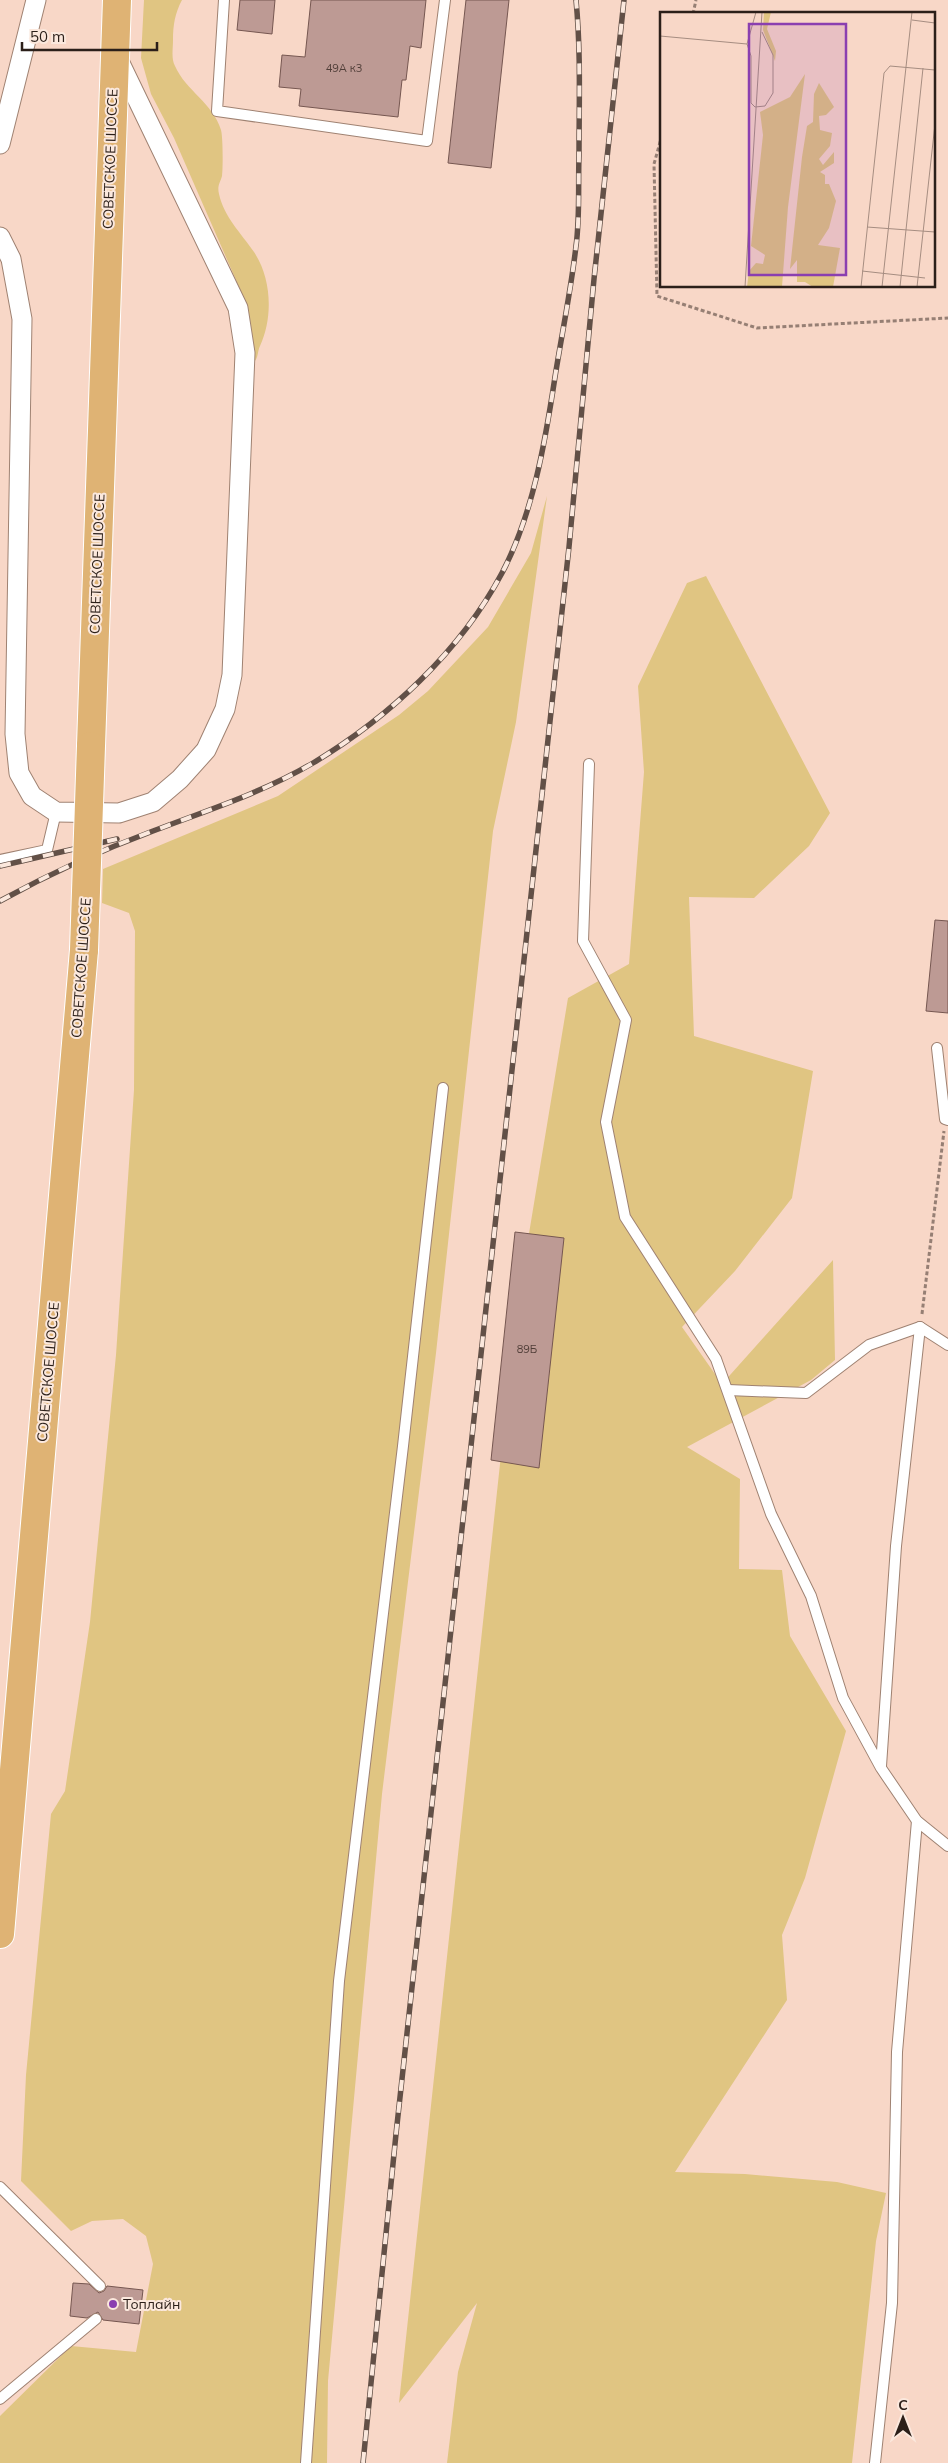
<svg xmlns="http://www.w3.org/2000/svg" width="948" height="2463" font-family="Mulish,sans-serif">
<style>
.green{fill:#e0c582}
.building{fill:#bd9a94;stroke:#765751}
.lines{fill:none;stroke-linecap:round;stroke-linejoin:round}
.service-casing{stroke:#9f8272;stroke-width:12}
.minor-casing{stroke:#9f8272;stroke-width:21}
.primary-casing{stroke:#fff;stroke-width:30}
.path{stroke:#967f74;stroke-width:3;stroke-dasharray:4 2.5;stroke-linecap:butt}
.service{stroke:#fff;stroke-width:10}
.minor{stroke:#fff;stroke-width:19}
.primary{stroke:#dfb374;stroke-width:28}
.rail-casing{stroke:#625047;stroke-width:5.5}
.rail{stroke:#fbe8dd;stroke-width:4;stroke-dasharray:11;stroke-linecap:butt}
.primary-bridge-casing{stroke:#fff;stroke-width:30;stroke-linecap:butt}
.primary-bridge{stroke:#dfb374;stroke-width:28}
.poi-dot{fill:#8a3fb0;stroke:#fbe8dd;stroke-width:2}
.labels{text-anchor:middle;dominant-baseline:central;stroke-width:4;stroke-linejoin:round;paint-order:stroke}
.number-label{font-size:11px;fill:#503e38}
.street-label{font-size:14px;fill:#2b1f19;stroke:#fbe8dd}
.poi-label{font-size:14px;fill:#2b1f19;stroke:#fbe8dd;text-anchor:start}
.inset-road{fill:none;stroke:#a68d81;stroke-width:1}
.view{fill:#8a3fb0;fill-opacity:0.15;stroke:#8a3fb0;stroke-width:2.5}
.inset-edge{fill:none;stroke:#2b1f19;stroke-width:2.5}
</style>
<rect width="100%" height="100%" fill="#f8d7c7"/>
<g class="green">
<path d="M144 0H182C175 13 173 25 173 40 173 48 171 59 175 66 186 91 213 103 221 130 223 137 223 169 222 176 220 183 217 186 219 194 224 217 241 233 254 252 272 279 273 318 260 346 257 352 259 358 253 363L239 287 174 138 151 94 141 58Z"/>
<polygon points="547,496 516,722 493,831 436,1353 382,1794 328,2381 327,2463 0,2463 0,2416 71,2346 136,2352 153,2264 146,2236 123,2219 92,2221 71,2231 21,2181 26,2075 51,1814 65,1791 90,1622 116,1355 134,1090 135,931 129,913 102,903 103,869 278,796 399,715 428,691 488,627 531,553"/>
<polygon points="706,576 830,813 809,846 754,898 689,897 694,1036 813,1071 792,1198 735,1271 682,1327 722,1384 833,1260 835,1360 811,1380 687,1447 740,1479 739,1569 782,1570 790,1636 846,1731 805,1878 782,1935 787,2000 675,2172 745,2174 837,2182 886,2193 876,2241 852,2463 447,2463 458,2372 477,2303 399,2403 517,1306 568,998 629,964 644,772 638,686 687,583"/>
</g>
<g class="building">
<polygon points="240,0 275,0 272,34 237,30"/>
<polygon points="311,0 426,0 421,48 410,46 406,80 402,80 398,117 299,106 301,89 279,87 282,55 305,57"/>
<polygon points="466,0 509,0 491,168 448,163"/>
<polygon points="935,920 948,921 948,1013 926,1011"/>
<polygon points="515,1232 564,1238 539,1468 491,1460"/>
<polygon points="73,2283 89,2284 99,2293 104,2291 107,2286 143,2290 139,2324 103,2320 98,2312 87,2318 70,2316"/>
</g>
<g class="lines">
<g class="service-casing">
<g id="service">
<polyline points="224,0 217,111 427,141 445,0"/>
<polyline points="589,764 583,941 626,1020 606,1122 625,1217 716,1359 771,1514 811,1596 843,1698 881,1768 917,1821 948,1846"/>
<polyline points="0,860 47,850 56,812"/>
<polyline points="937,1048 945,1119 948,1120"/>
<polyline points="728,1390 806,1393 869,1345 920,1327 948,1345"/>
<polyline points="881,1766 896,1546 920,1327"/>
<polyline points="0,2187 100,2286"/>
<polyline points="0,2399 96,2319"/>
<polyline points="306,2463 339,1981 403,1446 443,1088"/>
<polyline points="875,2463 892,2303 897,2052 917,1821"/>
</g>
</g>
<g class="minor-casing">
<g id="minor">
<polyline points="0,144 36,0"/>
<polyline points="0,237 11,259 22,319 15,734 19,773 32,796 56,812 119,813 153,802 180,779 206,750 225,709 232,675 245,353 238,308 118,59"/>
</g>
</g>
<g class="primary-casing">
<g id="primary">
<polyline points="91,746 117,0"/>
<polyline points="0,1934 84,950"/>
</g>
</g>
<g class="path">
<polyline points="693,14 696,0"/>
<polyline points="662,135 654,164 657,296 757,328 948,318"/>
<polyline points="922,1314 944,1131"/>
</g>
<use href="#service" class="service"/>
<use href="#minor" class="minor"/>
<use href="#primary" class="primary"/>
<g class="rail-casing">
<g id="rail">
<polyline points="0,866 117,839"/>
<path d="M0 901C51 873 99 851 153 831 208 810 262 793 313 763 388 718 460 652 502 573 533 514 545 443 555 377 562 333 571 290 576 246 580 217 578 186 579 156 579 104 581 52 576 0"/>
<polyline points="363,2463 396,2134 569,547 594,279 624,0"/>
</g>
</g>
<use href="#rail" class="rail"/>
<g class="primary-bridge-casing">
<polyline id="primary-bridge" points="84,950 91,746"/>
</g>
<use href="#primary-bridge" class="primary-bridge"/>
</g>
<circle class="poi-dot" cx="113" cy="2304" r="5"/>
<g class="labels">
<g class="number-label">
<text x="344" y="68">49А к3</text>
<text x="527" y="1349">89Б</text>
</g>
<g class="street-label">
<text transform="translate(110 159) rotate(-88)">СОВЕТСКОЕ ШОССЕ</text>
<text transform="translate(97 564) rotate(-88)">СОВЕТСКОЕ ШОССЕ</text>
<text transform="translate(81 968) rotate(-86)">СОВЕТСКОЕ ШОССЕ</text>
<text transform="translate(48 1372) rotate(-85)">СОВЕТСКОЕ ШОССЕ</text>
</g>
<g class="poi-label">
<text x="123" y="2304">Топлайн</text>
</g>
</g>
<g transform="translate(660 12)">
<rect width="275" height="275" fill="#f8d7c7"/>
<path d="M104 0H111L107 17 116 39 115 49 103 18ZM145 62 128 195 122 275H87L89 259 96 251 103 252 105 243 91 234 103 123 100 100 130 85ZM159 71 174 95 166 103 159 104 160 118 172 121 170 134 159 147 163 153 174 140V151L160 160 165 163V172H169L176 189 169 216 158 233 180 236 173 275H153L145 270H137V248L130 257 142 145 147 114 153 110 154 82Z" fill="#e0c582"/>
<path class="inset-road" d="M96 0 87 32 91 44V91L95 95 105 94 113 81V43L102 20M252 8 275 11M0 24 87 32M207 215 275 220M202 259 265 266M85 275 102 0M201 275 224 61 230 54 275 58M222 275 252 0M240 275 263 56M257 275 275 112"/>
<path class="view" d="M89 12H186V263H89Z"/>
<rect width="275" height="275" class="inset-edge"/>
</g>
<g transform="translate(903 2418)" stroke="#fbe8dd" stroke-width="4" paint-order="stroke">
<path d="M0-4L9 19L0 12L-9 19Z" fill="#2b1f19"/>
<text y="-8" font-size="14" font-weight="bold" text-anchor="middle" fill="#2b1f19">С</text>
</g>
<path d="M22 42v8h135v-8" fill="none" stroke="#2b1f19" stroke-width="2.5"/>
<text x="30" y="42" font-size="15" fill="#2b1f19" stroke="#fbe8dd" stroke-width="4" paint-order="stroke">50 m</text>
</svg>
